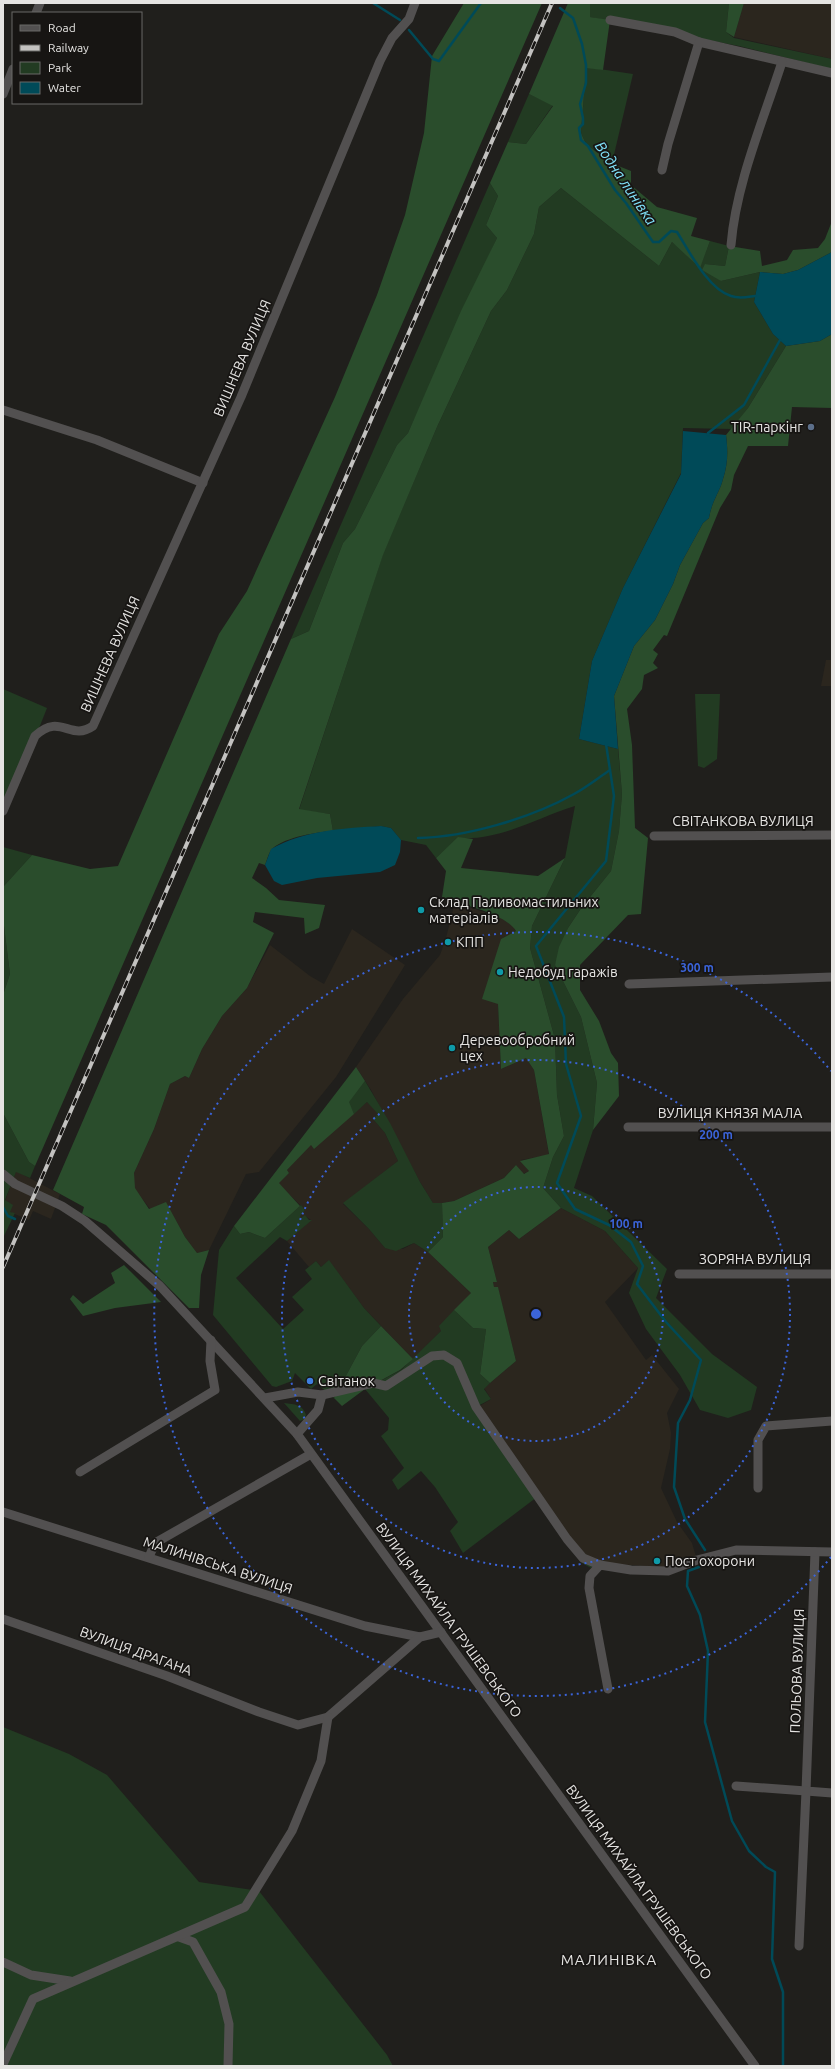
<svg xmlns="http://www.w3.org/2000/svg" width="835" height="2069" font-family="Ubuntu,sans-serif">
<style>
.built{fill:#2b261e}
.green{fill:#223b22}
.forest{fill:#2a4d2c}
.water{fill:#004a58}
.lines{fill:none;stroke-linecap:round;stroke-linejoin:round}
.stream{stroke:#004a58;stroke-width:2.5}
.minor{stroke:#525050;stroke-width:9}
.rail-casing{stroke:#c3c2c0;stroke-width:4}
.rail{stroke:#171513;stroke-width:2.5;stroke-dasharray:8;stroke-linecap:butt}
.ring{fill:none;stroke:#3b64da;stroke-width:2;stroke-dasharray:2 4}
.service-dot{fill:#5c6f8a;stroke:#171513;stroke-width:1.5}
.culture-dot{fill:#0f9aa8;stroke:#171513;stroke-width:1.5}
.shop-dot{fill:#3f7fe0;stroke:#171513;stroke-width:1.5}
.labels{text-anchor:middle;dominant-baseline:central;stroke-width:3.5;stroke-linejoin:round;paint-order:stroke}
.street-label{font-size:14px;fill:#e5e4e2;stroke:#171513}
.poi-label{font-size:14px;fill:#e5e4e2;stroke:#171513;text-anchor:start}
.water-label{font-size:15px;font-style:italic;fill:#81e3fb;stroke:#171513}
.neighbourhood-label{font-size:15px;letter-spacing:1px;fill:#e5e4e2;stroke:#171513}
.centre{fill:#3b64da;stroke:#171513;stroke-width:2}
.ring-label{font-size:12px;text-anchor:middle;font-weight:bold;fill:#3b64da;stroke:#171513;stroke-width:3.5;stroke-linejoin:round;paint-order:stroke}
</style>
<rect width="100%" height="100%" fill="#201f1c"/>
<g class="built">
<polygon points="744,3 832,3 832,59 734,37"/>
<polygon points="826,660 832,660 832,686 821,686"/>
<polygon points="455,902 501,918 513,926 516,931 501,939 498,1004 501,1069 526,1058 534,1070 549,1155 521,1160 529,1171 523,1174 516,1165 504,1178 454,1201 442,1203 433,1203 420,1182 371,1090 356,1067 403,999 440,955 446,938"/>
<polygon points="352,929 405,965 336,1077 259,1172 246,1174 209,1250 197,1253 185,1237 166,1203 150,1209 134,1188 134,1173 154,1129 170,1084 185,1076 189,1078 202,1049 222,1016 247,988 270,945 310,976 324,984"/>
<polygon points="367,1102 379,1114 373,1119 385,1133 398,1161 343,1204 369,1229 385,1248 403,1249 414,1243 428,1252 471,1293 441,1331 413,1359 364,1308 329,1261 321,1267 316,1261 309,1267 287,1241 311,1220 305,1216 301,1218 299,1215 305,1210 278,1183 289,1173 287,1170 311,1144 314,1148"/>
<polygon points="16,1171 60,1194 51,1219 33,1211 29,1220 10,1212 5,1201"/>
<polygon points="561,1208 605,1231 638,1268 605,1302 646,1360 652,1355 679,1389 667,1413 671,1433 670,1449 661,1488 677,1522 692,1543 697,1560 664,1567 595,1563 580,1551 478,1407 491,1399 484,1388 516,1361 498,1288 494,1287 493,1282 497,1282 488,1247 509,1230 519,1239"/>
</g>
<g class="green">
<polygon points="590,3 729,3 726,32 734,38 832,59 832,69 739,46 590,17"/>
<polygon points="586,67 633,74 612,163 586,144 581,133"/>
<polygon points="529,94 553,105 526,144 508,142"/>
<polygon points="490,183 498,196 486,225 497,238 408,433 397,445 355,529 343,543 309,631 291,639"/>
<path d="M561 188 659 266 672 242 701 264 710 241 729 246 725 266 705 264 721 281 760 272 754 302 773 334 786 346 748 408 732 429 683 428 681 473 623 588 592 661 579 739 618 749 622 794 619 831 611 871 582 907 568 928 555 965 581 1017 597 1083 593 1130 574 1188 592 1196 667 1269 656 1298 712 1354 757 1387 751 1410 728 1418 700 1410 680 1375 646 1329 629 1293 638 1268 605 1231 561 1208 543 1188 553 1157 564 1136 557 1095 555 1039 530 948 532 926 565 858 575 806C536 818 500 841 458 838L436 858 426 845 401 840 391 828 381 826 333 831 330 814 299 810 383 554 437 427 491 311 507 290 534 234 539 207Z"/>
<polygon points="3,689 47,708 3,819"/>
<polygon points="695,694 720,694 717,759 704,768 698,766"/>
<polygon points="3,847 32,855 3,887"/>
<polygon points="3,918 10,974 3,995"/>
<polygon points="365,1081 390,1123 420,1182 433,1203 442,1203 443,1237 428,1252 414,1243 396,1251 385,1248 369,1229 343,1203 398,1161 385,1133 373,1119 378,1114 367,1102 354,1114 348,1102"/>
<polygon points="3,1113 29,1162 35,1166 30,1178 16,1172 5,1200 13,1205 10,1212 15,1213 3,1238"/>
<polygon points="301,1205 305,1210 300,1216 301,1218 305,1215 309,1220 312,1220 287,1241 280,1237 236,1278 283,1329 304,1310 292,1297 312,1279 305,1270 316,1261 321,1267 329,1260 364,1308 381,1326 362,1346 334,1398 317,1384 311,1389 295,1373 292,1381 276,1387 272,1386 213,1315 219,1250 234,1226 240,1234 249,1232 265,1238"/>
<polygon points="454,1310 473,1328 486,1329 480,1374 490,1383 484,1389 491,1399 478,1406 572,1542 595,1563 591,1568 582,1563 576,1556 537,1497 463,1553 450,1531 458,1522 435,1487 421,1471 398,1490 392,1480 404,1468 381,1436 388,1430 389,1418 365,1389 401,1370 441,1331 439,1326"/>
<path d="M284 1403C295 1404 303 1405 306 1415L305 1419 300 1421Z"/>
<polygon points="3,1727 69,1754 107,1775 199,1882 259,1891 387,2055 393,2066 3,2066"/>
</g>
<g class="forest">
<polygon points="464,3 542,3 35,1166 29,1162 3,1113 3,995 10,974 3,918 3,887 32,855 90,869 118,866 219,634 247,591 335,397 377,295 405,215 424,133 432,56"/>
<path d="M568 3H590V17L610 20 603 70 586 68 581 133 586 144 611 163 631 171V185L657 207 697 218 691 236 710 241 700 268 672 242 659 266 561 188 539 207 534 234 507 290 491 311 437 427 383 555 299 809 330 814 333 831C317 832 286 837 273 848 269 851 267 860 265 865L259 863 252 878 266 888 279 900 325 905 319 928 305 934 304 918 255 912 253 922 274 933 247 988 222 1016 202 1049 189 1078 185 1076 170 1084 154 1129 134 1173 135 1188 149 1209 166 1202 185 1237 197 1253 209 1250 201 1275 199 1308H189L106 1225 82 1214 84 1207 53 1190 291 639 309 631 343 543 355 529 397 445 408 433 461 311 497 238 486 225 498 196 490 183 508 142 526 144 553 106 529 94Z"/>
<polygon points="729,3 744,3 734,37 726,32"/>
<polygon points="832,221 832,252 798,270 783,274 760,272 721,281 702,270 705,264 725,266 729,246 760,251 762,266 787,260 793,250 818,248 825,239"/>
<path d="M832 334V408L792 407 788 446H748L734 475 731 490 720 508 667 636 664 635 653 650 658 654 653 663 658 668 644 675 642 689 627 709 632 745 635 828 648 838 641 914 628 915 580 965V990L599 1021 611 1053 618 1063 619 1096 593 1130 597 1083 581 1017 555 965 559 947 568 928 582 907 611 871 619 831 622 794 614 696 634 646 655 620 673 584 680 565 703 523 709 518C712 500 719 494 723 479 728 464 728 451 726 435L748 408 786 346 820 341Z"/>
<path d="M458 837 473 839 461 868 538 876 565 858 532 926 530 948 555 1039 557 1095 564 1136 553 1157 543 1188 561 1208 519 1239 509 1230 488 1247 497 1282H493L494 1287H498L516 1361 490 1383 480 1374 486 1329 473 1328 454 1310 471 1293 428 1252 443 1237 442 1203 454 1201 504 1178 516 1165 524 1174 529 1171 520 1161 549 1154 534 1070 526 1058 501 1069 498 1004 482 999 501 939 516 931C505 913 461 905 442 897L446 871 436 858Z"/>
<polygon points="356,1067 365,1081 349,1102 354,1114 314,1149 311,1145 287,1170 289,1173 279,1183 300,1206 265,1238 249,1232 240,1234 234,1226"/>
<polygon points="124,1265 161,1302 115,1308 83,1316 70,1299 73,1295 83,1304 115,1283 111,1273"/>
<polygon points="381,1326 413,1359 400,1370 365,1389 342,1406 334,1398 362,1346"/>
</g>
<g class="water">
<polygon points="832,252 832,334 820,341 786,346 773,334 754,302 760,272 783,274 798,270"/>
<path d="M683 431 726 435C728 451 728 464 723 479 719 494 712 500 709 518L703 523 680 565 673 584 655 620 634 646 614 696 618 749 579 739 592 661 623 588 681 474Z"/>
<path d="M381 826 391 828 401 840 400 852 395 865 380 872 317 878 282 885 274 881 265 865 271 849C304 830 345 828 381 826Z"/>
</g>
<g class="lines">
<g class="stream">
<polyline points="373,3 400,20"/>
<path d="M560 8 573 18 582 44 586 65V83L580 104 583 118V124L579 128 581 140 588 146 615 190 626 203 653 242H659L671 231 677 232C689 251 708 289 731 296 739 299 747 297 755 296"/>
<polyline points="409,30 433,59 439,61 481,3"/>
<polyline points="708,435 708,433 744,405 780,340"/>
<polyline points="606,744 614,796 606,861 536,946 564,1017 566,1064 581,1116 557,1183 575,1209 609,1225 631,1242 643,1266 637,1284 666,1322 701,1360 690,1400 678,1423 674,1487 685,1519 705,1550"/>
<path d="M418 838C467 837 531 818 574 794 587 787 598 778 610 770"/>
<polyline points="3,1207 8,1216 15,1219"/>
<polyline points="699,1567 688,1571 687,1586 700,1615 708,1651 705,1722 732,1821 749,1851 766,1867 775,1872 772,1959 783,1992 783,2066"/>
</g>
<g class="minor">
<polyline points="36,13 40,3"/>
<polyline points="610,20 675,32 699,42 668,144 662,170"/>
<polyline points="699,42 832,73"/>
<polyline points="3,94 13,69"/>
<path d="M731 245C736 184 763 121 782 62"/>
<polyline points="3,410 97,440 203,483"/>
<path d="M3 811 35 736C61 712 70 742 93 726L241 397 380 61 392 38 409 19 415 3"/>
<polyline points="654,836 832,835"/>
<polyline points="629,984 832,977"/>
<polyline points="628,1127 832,1127"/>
<polyline points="3,1174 15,1184 62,1206 85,1221 160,1286 297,1434 755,2066"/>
<polyline points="679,1274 832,1274"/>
<polyline points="265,1398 298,1392 322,1395 373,1383 386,1386 432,1356 444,1355 457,1363 476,1407 567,1539 583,1558 600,1565"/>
<polyline points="297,1434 318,1410 322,1395"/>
<polyline points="80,1472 215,1390 210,1361 211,1340"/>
<polyline points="758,1488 758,1440 766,1426 832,1421"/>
<polyline points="3,1512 365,1626 420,1637"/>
<polyline points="815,1552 806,1791 832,1793"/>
<polyline points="149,1557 155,1543 311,1454"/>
<polyline points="3,1619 167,1676 259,1712 298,1725 328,1717 420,1637 441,1632"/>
<polyline points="608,1689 589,1588 590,1576 600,1565 631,1570 668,1571 697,1560 736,1550 832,1552"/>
<polyline points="736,1786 806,1791 799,1946"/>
<polyline points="179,1937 193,1942 221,1992 229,2024 228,2066"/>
<polyline points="3,1962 31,1975 70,1981"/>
<polyline points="3,2064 33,1999 245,1907 292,1831 321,1761 328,1717"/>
</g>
<g class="rail-casing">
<polyline id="rail" points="3,1267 552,3"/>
</g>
<use href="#rail" class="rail"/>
</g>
<g class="ring">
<circle cx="536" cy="1314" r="127"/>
<circle cx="536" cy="1314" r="254"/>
<path d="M831 1557A382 382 0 1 1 831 1071"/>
</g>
<circle class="service-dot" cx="811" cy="427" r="4"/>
<g class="culture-dot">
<circle cx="421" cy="910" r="4"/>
<circle cx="448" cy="942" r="4"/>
<circle cx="500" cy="972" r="4"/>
<circle cx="452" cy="1048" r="4"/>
<circle cx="657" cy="1561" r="4"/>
</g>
<circle class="shop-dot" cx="310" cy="1381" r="4"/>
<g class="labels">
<g class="street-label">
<text transform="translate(242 358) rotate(-67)">ВИШНЕВА ВУЛИЦЯ</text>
<text transform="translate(110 654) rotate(-66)">ВИШНЕВА ВУЛИЦЯ</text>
<text x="743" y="821">СВІТАНКОВА ВУЛИЦЯ</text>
<text x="730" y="1113">ВУЛИЦЯ КНЯЗЯ МАЛА</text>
<text x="755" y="1259">ЗОРЯНА ВУЛИЦЯ</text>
<text transform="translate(218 1565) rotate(18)">МАЛИНІВСЬКА ВУЛИЦЯ</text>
<text transform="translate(449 1620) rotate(54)">ВУЛИЦЯ МИХАЙЛА ГРУШЕВСЬКОГО</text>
<text transform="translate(136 1651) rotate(20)">ВУЛИЦЯ ДРАГАНА</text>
<text transform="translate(797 1671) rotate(-88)">ПОЛЬОВА ВУЛИЦЯ</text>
<text transform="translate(639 1882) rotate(54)">ВУЛИЦЯ МИХАЙЛА ГРУШЕВСЬКОГО</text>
</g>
<g class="poi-label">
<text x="803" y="427" text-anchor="end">TIR-паркінг</text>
<text x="429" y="902">Склад Паливомастильних<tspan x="429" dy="16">матеріалів</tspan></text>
<text x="456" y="942">КПП</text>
<text x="508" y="972">Недобуд гаражів</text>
<text x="460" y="1040">Деревообробний<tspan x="460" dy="16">цех</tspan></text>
<text x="318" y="1381">Світанок</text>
<text x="665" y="1561">Пост охорони</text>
</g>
<g class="water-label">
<text transform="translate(626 183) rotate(56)">Водна линівка</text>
</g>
<g class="neighbourhood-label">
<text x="609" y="1959">МАЛИНІВКА</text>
</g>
</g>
<circle cx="536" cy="1314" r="6" class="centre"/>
<g class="ring-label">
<text x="697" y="972">300 m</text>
<text x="716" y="1139">200 m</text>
<text x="626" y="1228">100 m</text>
</g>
<rect width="835" height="2069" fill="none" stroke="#e5e4e2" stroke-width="8"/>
<rect x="12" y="12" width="130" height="92" fill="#171513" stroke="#696866"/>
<rect x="20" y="25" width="20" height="6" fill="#525050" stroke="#696866"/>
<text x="48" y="32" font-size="12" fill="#e5e4e2">Road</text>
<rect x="20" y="45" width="20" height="6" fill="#c3c2c0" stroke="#696866"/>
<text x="48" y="52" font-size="12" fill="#e5e4e2">Railway</text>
<rect x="20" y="62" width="20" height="12" fill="#223b22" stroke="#696866"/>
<text x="48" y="72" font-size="12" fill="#e5e4e2">Park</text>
<rect x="20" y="82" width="20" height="12" fill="#004a58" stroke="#696866"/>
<text x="48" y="92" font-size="12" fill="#e5e4e2">Water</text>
</svg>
